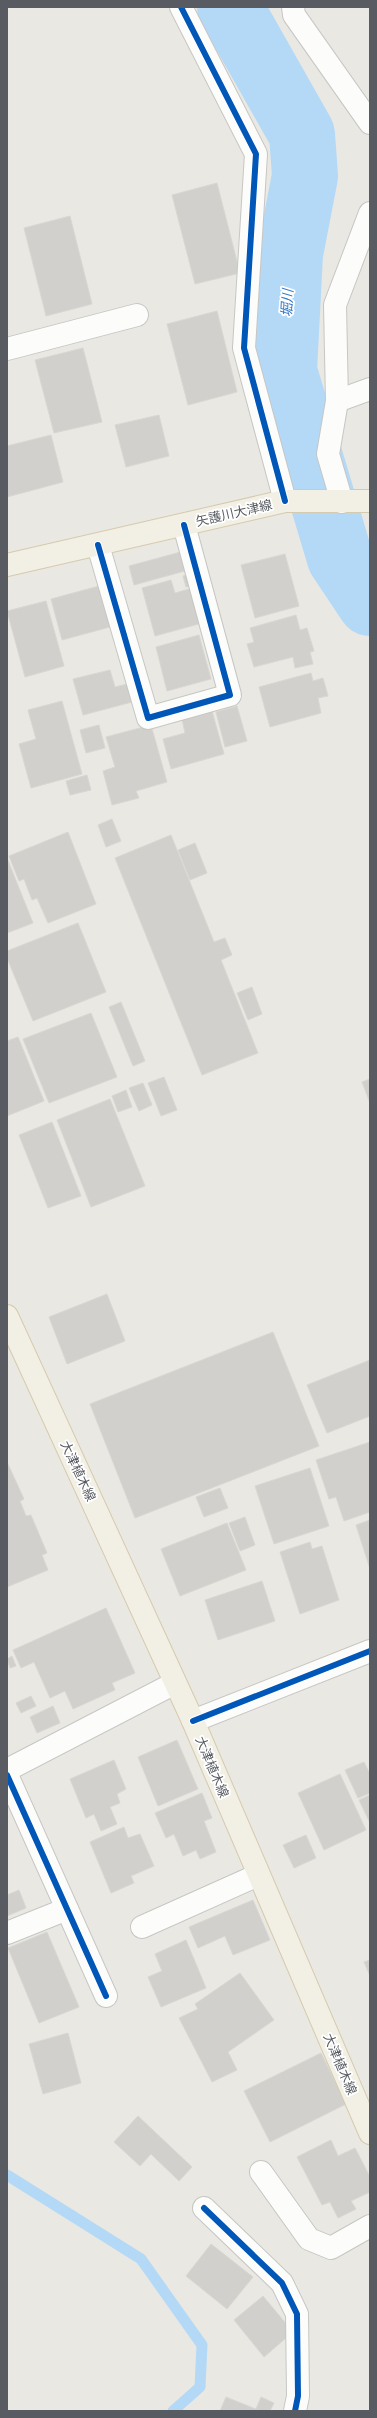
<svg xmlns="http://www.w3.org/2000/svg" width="377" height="2418" font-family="'DejaVu Sans','Noto Sans JP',sans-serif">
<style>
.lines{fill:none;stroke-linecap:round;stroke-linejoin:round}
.stream{stroke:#b4d9f6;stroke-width:11}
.river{stroke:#b4d9f6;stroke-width:66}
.building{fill:#d1d0cc;stroke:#d9d7d2}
.minor-casing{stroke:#c6c6c5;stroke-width:24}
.major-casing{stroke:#d5caad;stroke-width:24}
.minor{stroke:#fcfcfb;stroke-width:22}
.major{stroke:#f2f0e5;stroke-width:22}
.cycleway-casing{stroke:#fff;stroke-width:8}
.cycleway{stroke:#0057b8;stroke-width:6}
.labels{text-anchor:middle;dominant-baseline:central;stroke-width:3.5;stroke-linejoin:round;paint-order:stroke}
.street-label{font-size:13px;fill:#585c62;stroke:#fff}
.water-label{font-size:14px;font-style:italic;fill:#3277c5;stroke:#fff}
</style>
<rect width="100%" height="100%" fill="#eae8e2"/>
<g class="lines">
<polyline class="stream" points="7,2175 141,2259 202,2345 200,2387 173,2411"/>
<polyline class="river" points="230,7 302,134 305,176 290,254 284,371 340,558 370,603"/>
</g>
<g class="building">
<polygon points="217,183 240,273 195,284 172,195"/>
<polygon points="70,216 92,304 46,316 24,228"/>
<polygon points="217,311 237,392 188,405 167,324"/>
<polygon points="83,348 102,422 54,433 35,360"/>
<polygon points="159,415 169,456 126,467 115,425"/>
<polygon points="51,435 63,482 7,497 7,446"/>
<polygon points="188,550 192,569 134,585 129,566"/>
<polygon points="285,554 299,606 255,618 241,565"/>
<polygon points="196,572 199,584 186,587 183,576"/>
<polygon points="171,580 175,593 196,587 206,622 155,636 142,588"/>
<polygon points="99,586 110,627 62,640 51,599"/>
<polygon points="46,601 64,666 25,677 7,611"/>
<polygon points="296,615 300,630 307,628 314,651 310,652 313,664 295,668 293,657 254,667 247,644 254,642 250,628"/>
<polygon points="199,635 211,679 167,691 156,647"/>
<polygon points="110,670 115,687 131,683 136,701 83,715 73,679"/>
<polygon points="311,673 313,681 323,678 328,696 318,698 321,713 270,727 259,687"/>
<polygon points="62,701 82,774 31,788 19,744 36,739 28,710"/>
<polygon points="237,706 247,741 225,747 216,712"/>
<polygon points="212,711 224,754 171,769 163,739 185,733 182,719"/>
<polygon points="99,725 105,748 86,753 80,730"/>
<polygon points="151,725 167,782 136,791 139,798 112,805 103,771 115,767 106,737"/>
<polygon points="87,775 91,790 70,795 66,781"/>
<polygon points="112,819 121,841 106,847 98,825"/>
<polygon points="68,832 96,904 48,923 37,898 32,900 24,879 19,881 9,856"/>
<polygon points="171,835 214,942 225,938 232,955 221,960 258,1053 202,1075 115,858"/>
<polygon points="195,843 207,873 190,880 178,850"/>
<polygon points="7,858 33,923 7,933"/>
<polygon points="78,923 106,992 33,1021 7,958 7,951"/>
<polygon points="252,987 262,1014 248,1020 237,993"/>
<polygon points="121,1002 145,1061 133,1066 109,1007"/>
<polygon points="91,1013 117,1077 49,1103 23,1039"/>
<polygon points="18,1037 44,1101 7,1116 7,1041"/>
<polygon points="164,1077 177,1110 161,1116 148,1083"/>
<polygon points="370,1079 370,1103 362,1082"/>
<polygon points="143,1083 152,1105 139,1111 129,1088"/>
<polygon points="126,1090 132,1107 118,1112 112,1096"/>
<polygon points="110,1099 145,1186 91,1207 57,1120"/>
<polygon points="52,1122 81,1196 48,1208 19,1135"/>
<polygon points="107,1294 125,1341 67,1364 49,1317"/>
<polygon points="273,1332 319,1446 135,1518 90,1404"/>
<polygon points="370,1360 370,1416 327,1433 307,1385"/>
<polygon points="370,1442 370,1512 344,1521 336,1497 329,1499 316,1460"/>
<polygon points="7,1462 24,1499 20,1501 26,1516 31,1515 47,1553 42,1555 48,1570 7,1587"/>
<polygon points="310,1468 329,1526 274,1544 255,1486"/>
<polygon points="220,1488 228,1508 204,1517 196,1497"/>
<polygon points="245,1517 255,1545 240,1551 229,1523"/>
<polygon points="370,1520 370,1569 356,1525"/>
<polygon points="227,1523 246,1570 180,1596 161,1549"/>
<polygon points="310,1542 312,1549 322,1546 339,1600 300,1614 280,1552"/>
<polygon points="262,1581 275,1621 218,1640 205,1600"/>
<polygon points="106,1608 135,1673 112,1683 115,1690 73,1709 65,1691 50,1698 34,1662 21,1668 13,1650"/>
<polygon points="12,1656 16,1666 10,1668 7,1659"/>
<polygon points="31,1696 36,1706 21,1713 16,1703"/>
<polygon points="53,1706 60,1723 37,1733 30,1717"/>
<polygon points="177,1740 198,1789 158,1806 138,1757"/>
<polygon points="114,1760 126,1789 117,1794 120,1803 110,1807 117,1824 101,1831 94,1814 86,1818 70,1779"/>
<polygon points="364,1762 370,1774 370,1793 358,1798 345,1770"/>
<polygon points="340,1774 366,1830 324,1850 298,1793"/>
<polygon points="202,1793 212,1818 204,1821 216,1852 200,1859 196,1850 183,1856 174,1834 166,1838 155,1813"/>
<polygon points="370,1795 370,1823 359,1800"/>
<polygon points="124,1827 128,1838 140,1834 154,1866 131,1876 134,1883 111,1893 90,1842"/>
<polygon points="306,1835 316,1858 294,1868 283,1845"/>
<polygon points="19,1890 26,1908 7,1916 7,1895"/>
<polygon points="253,1900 270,1940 233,1955 225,1936 198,1948 189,1927"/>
<polygon points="47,1932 79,2007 39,2023 8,1948"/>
<polygon points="186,1940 206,1988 161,2007 148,1977 162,1971 155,1954"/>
<polygon points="370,1960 370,1976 364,1962"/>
<polygon points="240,1973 274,2020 228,2052 237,2070 212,2082 179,2018 198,2009 195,2004"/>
<polygon points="68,2033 81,2083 43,2094 29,2044"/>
<polygon points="321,2053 346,2104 270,2142 244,2091"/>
<polygon points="138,2116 192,2167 179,2181 151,2154 140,2166 114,2142"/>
<polygon points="331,2140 338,2156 355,2148 370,2177 370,2192 351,2201 356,2209 338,2218 330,2202 322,2205 297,2157"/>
<polygon points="211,2244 253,2277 227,2309 186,2276"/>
<polygon points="263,2296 293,2332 264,2357 234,2320"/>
<polygon points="226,2397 256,2409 261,2397 274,2403 270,2411 220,2411"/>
</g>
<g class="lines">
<g class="minor-casing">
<g id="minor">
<polyline points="181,7 256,154 244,348 285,501"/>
<polyline points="293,7 294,15 370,123"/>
<polyline points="7,349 137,315"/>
<polyline points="337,401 370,389"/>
<polyline points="342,502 328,454 337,401 335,305 370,213"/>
<polyline points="98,545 148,718 230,695 184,525"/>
<polyline points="193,1721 370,1651"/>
<polyline points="7,1770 175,1683"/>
<polyline points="7,1775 106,1996"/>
<polyline points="142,1927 258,1875"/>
<polyline points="7,1933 67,1909"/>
<polyline points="261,2172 309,2239 331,2248 370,2226"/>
<polyline points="204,2208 282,2283 297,2314 298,2396 295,2411"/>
</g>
</g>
<g class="major-casing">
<g id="major">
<polyline points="7,565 285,501 370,501"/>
<polyline points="7,1316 193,1721 370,2133"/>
</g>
</g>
<use href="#minor" class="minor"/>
<use href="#major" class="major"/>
<g class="cycleway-casing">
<g id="cycleway">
<polyline points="181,7 256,154 244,348 285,501"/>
<polyline points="98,545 148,718 230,695 184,525"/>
<polyline points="193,1721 370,1651"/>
<polyline points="7,1775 106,1996"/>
<polyline points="204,2208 282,2283 297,2314 298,2396 295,2411"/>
</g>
</g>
<use href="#cycleway" class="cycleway"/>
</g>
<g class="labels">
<g class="street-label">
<text transform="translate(234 513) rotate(-13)">矢護川大津線</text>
<text transform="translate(78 1471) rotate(65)">大津植木線</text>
<text transform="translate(212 1767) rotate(67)">大津植木線</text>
<text transform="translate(340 2064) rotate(67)">大津植木線</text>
</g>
<g class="water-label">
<text transform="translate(287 303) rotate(-87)">堀川</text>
</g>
</g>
<rect width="377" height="2418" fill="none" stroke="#585c62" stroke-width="16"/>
</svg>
